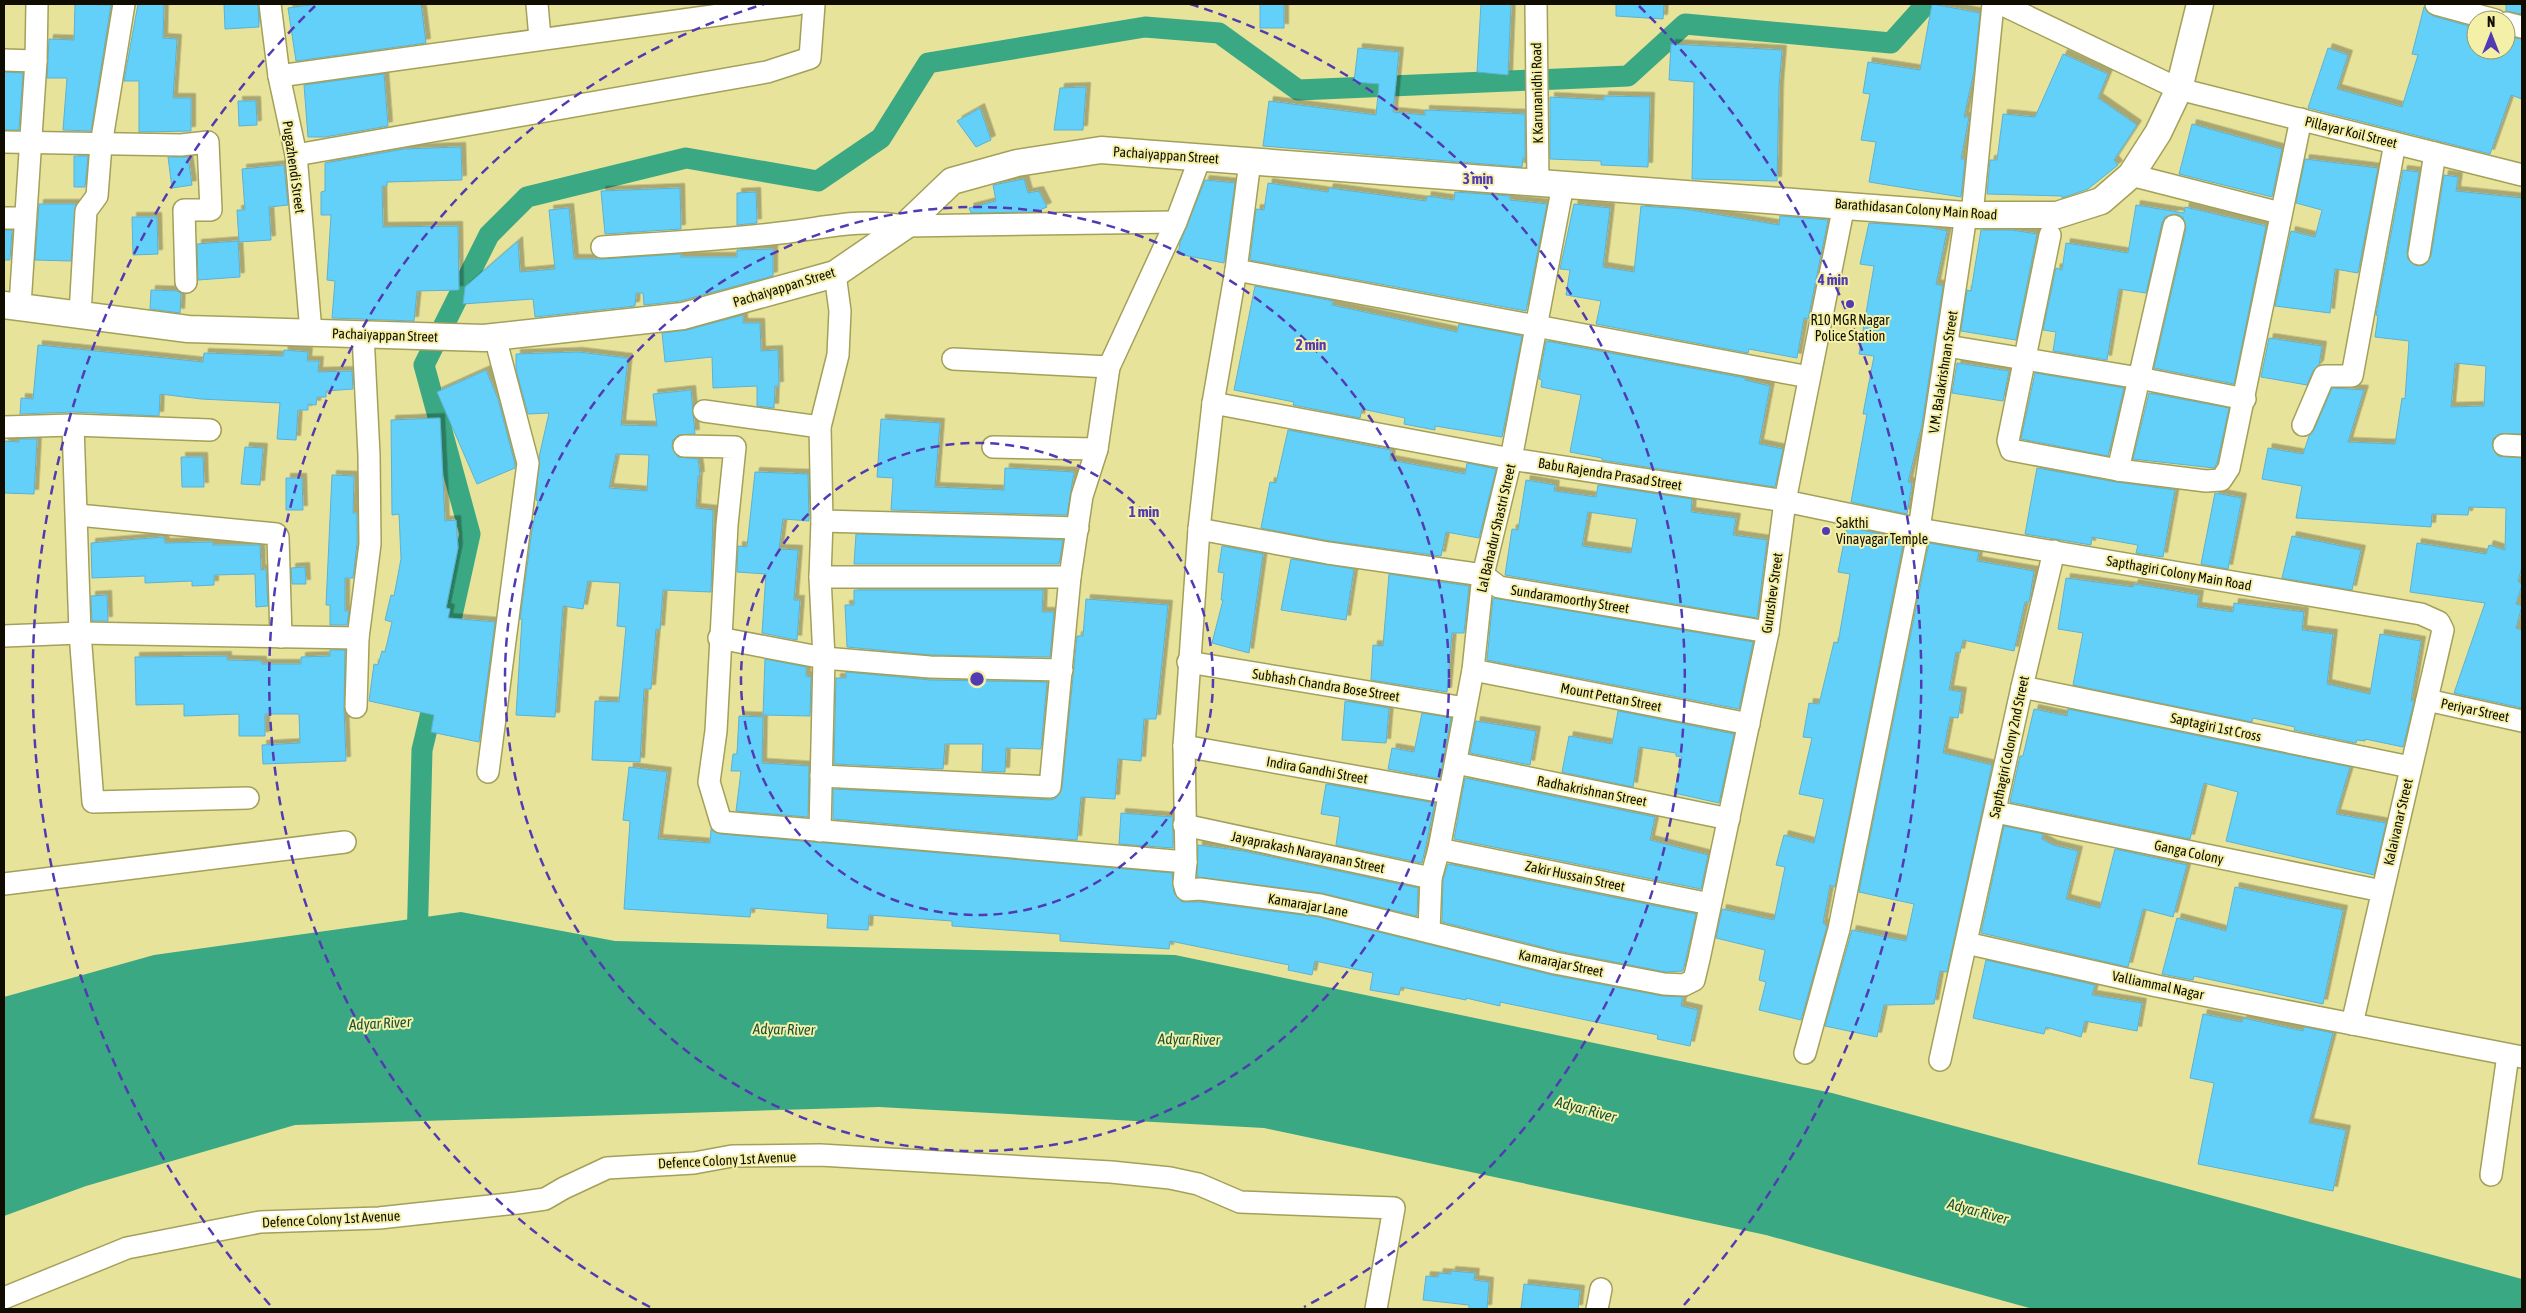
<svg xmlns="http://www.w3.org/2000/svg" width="2526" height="1313" font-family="'Asap Condensed',sans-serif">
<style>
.water{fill:#3aa882}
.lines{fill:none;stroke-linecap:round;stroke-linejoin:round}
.canal{stroke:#3aa882;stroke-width:21}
.building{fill:#63d0fa;stroke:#5eb1d1;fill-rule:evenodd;filter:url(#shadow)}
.minor-casing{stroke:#a4a059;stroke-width:24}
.major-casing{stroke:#a4a059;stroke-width:29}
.minor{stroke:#fff;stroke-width:21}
.major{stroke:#fff;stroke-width:26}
.ring{fill:none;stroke:#523ab2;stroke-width:2.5;stroke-dasharray:9 6}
.poi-dot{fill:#523ab2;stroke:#f4f0a7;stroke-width:2}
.labels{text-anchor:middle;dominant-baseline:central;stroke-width:4;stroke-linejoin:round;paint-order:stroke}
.street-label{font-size:14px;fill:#100d00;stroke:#f4f0a7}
.poi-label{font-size:14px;fill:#100d00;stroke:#f4f0a7}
.water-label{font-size:15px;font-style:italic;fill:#16513c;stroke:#f4f0a7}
.centre{fill:#523ab2;stroke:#f4f0a7;stroke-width:2.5}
.ring-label{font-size:15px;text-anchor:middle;font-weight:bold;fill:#523ab2;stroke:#f4f0a7;stroke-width:4;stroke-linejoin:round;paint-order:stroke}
</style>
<defs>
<filter id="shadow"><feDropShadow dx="4.5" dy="-4.5" stdDeviation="0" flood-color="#0004"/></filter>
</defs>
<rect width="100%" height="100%" fill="#e7e39a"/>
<polygon class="water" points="461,912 615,941 1175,955 1832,1093 2522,1279 2522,1309 2033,1309 1766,1235 1264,1128 879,1107 295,1125 86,1186 4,1216 4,997 154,955"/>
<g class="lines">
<g class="canal">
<polyline points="445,647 470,534 424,365 489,235 527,197 686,158 818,181 881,138 928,63 1145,27 1219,33 1298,90 1628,76 1685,24 1891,43 1926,4"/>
<polyline points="417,947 422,750 437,687"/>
</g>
</g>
<g class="building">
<polygon points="75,4 111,5 91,131 63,130 67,78 47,78 49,39 74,40"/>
<polygon points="138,4 164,4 163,38 177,39 173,98 191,98 191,131 139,132 139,81 124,81"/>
<polygon points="224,4 258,4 259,27 225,29"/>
<polygon points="317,4 421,4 426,43 296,61 288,8"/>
<rect x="1260" y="4" width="24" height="24"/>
<polygon points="1481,4 1511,4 1508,75 1477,72"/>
<polygon points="1616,4 1664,4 1663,19 1616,16"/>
<polygon points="1932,4 1980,13 1974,71 1964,117 1969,117 1961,159 1965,159 1961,197 1869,182 1876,142 1861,140 1870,94 1863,93 1868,62 1920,70"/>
<polygon points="2506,4 2522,4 2522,14 2506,11"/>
<polygon points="2424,7 2433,16 2476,28 2476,50 2506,50 2506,36 2522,39 2522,99 2511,95 2490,154 2308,108 2328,48 2348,55 2337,89 2402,107 2418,55 2412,54"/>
<polygon points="1671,44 1782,50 1779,86 1777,181 1692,179 1694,82 1669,80"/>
<polygon points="1358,48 1399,52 1393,112 1425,115 1425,110 1525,114 1525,158 1523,158 1522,167 1263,146 1269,101 1376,115 1379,84 1354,82"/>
<polygon points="2063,54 2108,74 2098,98 2137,125 2114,160 2118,165 2088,189 2062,198 2062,196 1987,194 1990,160 1997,160 2003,114 2035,117"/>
<polygon points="4,72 23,73 19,130 4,130"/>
<polygon points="384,74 388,126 325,137 308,137 304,85"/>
<polygon points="1086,87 1083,130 1054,130 1060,88"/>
<polygon points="1604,96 1650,97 1648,167 1601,165 1601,161 1550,159 1550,97 1604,100"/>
<polygon points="238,101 256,101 257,125 239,126"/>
<polygon points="980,108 991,140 976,147 957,121"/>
<polygon points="2192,124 2282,149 2272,197 2179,174"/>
<polygon points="461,147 462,180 387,182 387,186 382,186 383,227 458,226 459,290 417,291 414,321 332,318 335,281 327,280 331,215 321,215 321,192 325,191 325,163 404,149"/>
<polygon points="74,156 88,156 85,187 74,187"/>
<polygon points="168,157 188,157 192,185 172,188"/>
<polygon points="2305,159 2378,168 2358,273 2335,269 2330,313 2275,306 2291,231 2315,237 2322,210 2296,203"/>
<polygon points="284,165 288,205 269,207 271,240 239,242 237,210 245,210 242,169"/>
<path d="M2403 170 2419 172 2407 252 2408 259 2417 266 2424 265 2431 256 2444 175 2458 177 2456 191 2522 198V434H2499L2493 439 2492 445 2498 456 2522 458V567L2518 581 2522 585 2516 604 2522 606 2516 628 2522 630V708L2454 693 2485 603 2410 592 2417 543 2486 554 2489 545 2505 550 2506 508 2469 507 2468 515 2432 514 2431 527 2296 518 2302 486 2262 479 2268 448 2303 454 2309 436 2314 430 2332 388 2364 390 2348 442 2395 444 2402 398 2405 399 2409 341 2375 337 2378 316 2376 315ZM2455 363 2486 366 2484 406 2451 407Z"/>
<polygon points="1024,179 1028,193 1039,191 1047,207 1035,212 971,213 969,208 996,201 993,185"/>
<polygon points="1205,180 1235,183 1224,263 1178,254 1180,243"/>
<polygon points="1268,183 1328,192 1329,188 1426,201 1427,196 1454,200 1455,192 1510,196 1510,200 1547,204 1526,311 1250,260 1256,209 1264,210"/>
<polygon points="680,188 681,229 605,234 601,191"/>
<polygon points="756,192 757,223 737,225 737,193"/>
<polygon points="39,204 76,204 71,261 35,260"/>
<polygon points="1574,204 1610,208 1603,267 1634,272 1641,206 1685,209 1779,225 1780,216 1828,220 1808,319 1804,318 1797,358 1749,349 1748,353 1596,324 1601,301 1566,295 1570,270 1560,269"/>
<polygon points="2136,205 2184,213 2185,207 2266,226 2234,384 2154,368 2186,229 2183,217 2176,214 2165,217 2162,223 2146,293 2119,289 2107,360 2053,351 2056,332 2043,330 2056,268 2062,270 2066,243 2128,253"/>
<polygon points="569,208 574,259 603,259 681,254 681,257 737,257 737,250 773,249 773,276 680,301 644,305 643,293 636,293 635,306 535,317 533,299 463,304 465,287 518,241 520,272 555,269 549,210"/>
<polygon points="132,217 157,217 158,254 133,255"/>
<polygon points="1869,223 1929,227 1947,231 1936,284 1943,286 1922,424 1908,482 1912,483 1907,514 1851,502 1867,414 1863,414 1874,356 1859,354 1874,266 1860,264"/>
<polygon points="4,230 12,230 10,260 4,260"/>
<polygon points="1981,230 2012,230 2037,234 2016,340 1961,331 1967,290 1971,291"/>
<polygon points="238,241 240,277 198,280 197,244"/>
<polygon points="1255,286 1333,301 1332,305 1457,332 1459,324 1522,336 1502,437 1435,426 1435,430 1404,424 1405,418 1362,409 1360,418 1293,405 1294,402 1234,390"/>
<polygon points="151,290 177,291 181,293 180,313 150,309"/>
<polygon points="743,315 743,323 760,323 761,351 778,350 779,386 775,386 774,408 757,406 757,386 713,388 712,357 665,362 662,333 687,330"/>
<polygon points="2269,338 2322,346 2319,365 2313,371 2307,385 2261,377"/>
<polygon points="1546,341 1745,378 1745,380 1770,386 1759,444 1783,449 1775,487 1602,460 1602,458 1570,452 1581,395 1541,387 1542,380 1539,379"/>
<polygon points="38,345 203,362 204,353 283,356 284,350 308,352 307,361 319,361 318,372 352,371 353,389 326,391 326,397 317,397 316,405 308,404 308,410 298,410 296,440 277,439 280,403 201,399 160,394 159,416 73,412 20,414 21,398 33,399"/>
<path d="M578 352 628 358 621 425 657 426 653 394 691 390 695 434 678 435 673 440 672 446 678 457 698 459 700 476H698L696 508 713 510 711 592 663 590 660 630 656 629 651 689H644L640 762 592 760 595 701 619 702 626 627 617 626 620 583 588 581 583 609 563 606 555 717 516 715 522 619H520L532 530 538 501 536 500 539 457 549 413 528 414 516 370V354ZM616 454 649 455 647 491 609 488Z"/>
<polygon points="1957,363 2009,371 2003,401 1952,393"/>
<polygon points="486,370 498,399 515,464 515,468 477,484 437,392"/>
<polygon points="2035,373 2124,388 2108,456 2021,439"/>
<polygon points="2149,393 2229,408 2217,463 2214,468 2133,459"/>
<polygon points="440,418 445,521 456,520 458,548 446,608 450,609 448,618 495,622 479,742 431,732 434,715 369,701 374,664 378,665 382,651 385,652 392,622 385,620 391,595 394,596 401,559 399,514 392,515 391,420"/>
<polygon points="881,419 940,423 935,487 1004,490 1005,468 1074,472 1067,515 891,510 893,478 877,477"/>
<polygon points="1288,430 1391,450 1390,460 1465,474 1467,463 1496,469 1479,538 1446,532 1441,556 1330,541 1261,528 1270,482 1276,483"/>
<polygon points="19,439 37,439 34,494 4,493 4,441 19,442"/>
<polygon points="245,447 263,448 260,485 241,484"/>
<polygon points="181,457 203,457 204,487 182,487"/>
<polygon points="2037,468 2116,482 2175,490 2163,557 2136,553 2138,545 2092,537 2091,545 2025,534"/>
<polygon points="755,472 808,474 809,521 783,519 779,549 798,550 794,600 800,600 797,640 762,633 766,574 737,572 738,546 747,547"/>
<polygon points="332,475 354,476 353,513 357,513 357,543 353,578 345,578 345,611 349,611 347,625 330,625 330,605 326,605"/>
<polygon points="286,478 302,478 303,510 286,510"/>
<path d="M1526 480 1555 485 1554 491 1596 497 1598 485 1692 499 1691 512 1736 518 1733 535 1767 540 1757 618 1505 575 1512 529 1518 530ZM1588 512 1637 519 1631 553 1582 546Z"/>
<polygon points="2215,493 2242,498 2228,569 2201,564"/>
<polygon points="1847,527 1904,539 1835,887 1830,885 1823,923 1827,926 1801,1020 1759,1010 1766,982 1759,980 1765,950 1716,938 1722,909 1774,920 1785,867 1776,865 1784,835 1814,843 1824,799 1799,794 1812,738 1803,737 1809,703 1819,704 1834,642 1838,643 1850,574 1838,572"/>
<polygon points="856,534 1063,540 1059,564 854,564"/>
<polygon points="2292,536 2361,550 2352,590 2282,578"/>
<polygon points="164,537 165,543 213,542 213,545 260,545 261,570 266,569 268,606 256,607 255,574 214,575 214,585 192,586 192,581 145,583 145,576 92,578 91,543"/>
<polygon points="1929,543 1979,552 1977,561 2034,571 2029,602 2025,602 2014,651 1963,640 1960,653 1956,652 1949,690 1962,692 1958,718 1950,717 1943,753 1992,765 1947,972 1940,971 1934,1004 1884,1005 1877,1037 1825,1026 1852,930 1906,941 1914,904 1859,892"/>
<polygon points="1222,546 1263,554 1249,653 1212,643 1223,600 1221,600 1224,573 1218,572"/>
<polygon points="1291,559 1354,569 1346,620 1281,610"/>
<polygon points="305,567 306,584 292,584 291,568"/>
<polygon points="1389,574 1469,586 1464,633 1452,633 1447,692 1371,680 1373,645 1383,646"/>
<polygon points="2066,578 2133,587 2134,584 2199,595 2197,607 2233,612 2234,603 2304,612 2302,630 2333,634 2327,684 2370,694 2380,634 2421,641 2411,701 2414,701 2403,747 2365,739 2365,741 2357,740 2356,743 2294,730 2295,727 2253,718 2252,722 2073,685 2083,633 2058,629"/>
<polygon points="854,590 1043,590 1042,612 1054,612 1050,657 931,655 847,647 845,605 854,605"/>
<polygon points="107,595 108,621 92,621 91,596"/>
<polygon points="1493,598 1753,642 1739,709 1487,660"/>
<polygon points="1086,599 1168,605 1156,719 1144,719 1141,761 1118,759 1115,799 1081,797 1077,840 833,819 833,789 1051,800 1056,798 1062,788 1077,636 1083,636"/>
<polygon points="330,650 345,650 344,707 346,761 263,764 262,745 300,743 299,714 265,714 265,736 239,736 239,714 184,716 184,704 136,705 135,657 227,656 227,660 262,661 262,664 301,664 301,657 330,656"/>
<polygon points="765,659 806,667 806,676 811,677 810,716 763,715"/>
<polygon points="846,672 930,680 1047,682 1041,749 1006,748 1005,772 982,771 983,744 945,744 943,769 834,764 836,678 846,678"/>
<polygon points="1345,701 1389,708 1386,743 1342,740"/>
<polygon points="2034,709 2067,716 2068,709 2350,767 2336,814 2386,823 2374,875 2226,841 2238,792 2204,783 2190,839 2010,802 2020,756 2023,756"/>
<polygon points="1618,711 1734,734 1719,803 1674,793 1682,757 1676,756 1676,753 1639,747 1633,787 1562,772 1569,736 1612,744"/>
<polygon points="1422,713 1451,718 1440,779 1388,769 1392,748 1414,752"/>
<polygon points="739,716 763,717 762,763 809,766 808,817 736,811 741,771 731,771 733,754 737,754"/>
<polygon points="1476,721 1536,731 1530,765 1470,753"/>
<polygon points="629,767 667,772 658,839 710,843 711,829 720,834 1172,873 1174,893 1182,902 1200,902 1318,917 1552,975 1662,996 1683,997 1681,1006 1698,1010 1690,1046 1657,1039 1658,1035 1500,1002 1500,1006 1466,998 1466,1000 1401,987 1399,995 1370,990 1373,973 1315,961 1312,975 1288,970 1289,965 1170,941 1169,949 1060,941 1060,934 952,926 952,921 869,915 868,930 827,928 828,914 751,908 750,917 624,909 630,821 623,820"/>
<polygon points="1465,778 1655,817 1650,840 1708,855 1701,889 1454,839"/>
<polygon points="1326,784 1435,803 1422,863 1336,845 1340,817 1321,814"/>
<polygon points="1121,813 1173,817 1173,848 1119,844"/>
<polygon points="2004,826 2043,834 2042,839 2053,845 2078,851 2066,899 2100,908 2115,849 2187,865 2173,917 2143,909 2128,967 1981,933"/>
<polygon points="1198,845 1243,851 1418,888 1417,916 1322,893 1197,877"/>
<polygon points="1448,864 1696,914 1683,971 1666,972 1558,951 1442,922 1443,880"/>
<polygon points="2235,887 2343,910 2323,1004 2194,976 2193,980 2162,974 2177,918 2226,931"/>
<polygon points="1986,960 2095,985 2092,995 2142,1003 2137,1031 2085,1021 2081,1037 2046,1027 2044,1034 1973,1018"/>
<polygon points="2203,1014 2242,1022 2243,1018 2303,1031 2304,1027 2333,1033 2309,1123 2346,1130 2333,1191 2198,1164 2214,1083 2190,1078"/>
<polygon points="1451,1271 1475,1273 1474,1280 1489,1282 1487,1309 1469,1309 1469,1305 1423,1300 1426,1276 1438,1277 1439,1273 1451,1274"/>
<polygon points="1524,1284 1580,1290 1578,1309 1521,1309"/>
</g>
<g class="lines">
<g class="minor-casing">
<g id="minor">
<polyline points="270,4 279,76 296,155 311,332"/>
<polyline points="537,4 540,38"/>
<polyline points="1536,4 1538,183"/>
<polyline points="2001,4 2179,89 2522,175"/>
<polyline points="2436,4 2495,20"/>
<polyline points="2506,23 2522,27"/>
<polyline points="4,60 36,61"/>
<polyline points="279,76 798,4"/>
<polyline points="4,142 181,145 208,142 211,210 184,210 186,282"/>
<polyline points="296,155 767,72 810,58 814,4"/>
<polyline points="1250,161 1236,270 1213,403 1199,529 1184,746 1186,862 1184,883 1186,890 1200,889 1320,905 1555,963 1664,984 1684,985 1694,980 1699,959 1768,632 1785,501 1844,205"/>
<polyline points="2131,175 2280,213"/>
<polyline points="1972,215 1993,4"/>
<polyline points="4,218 25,218"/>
<polyline points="2050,235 2008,441 2011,450 2118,470 2206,481 2221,480 2229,468 2301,119"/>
<path d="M602 247C661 243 721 240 780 233 827 228 857 218 905 226L1176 222"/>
<polyline points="2419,254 2435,153"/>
<polyline points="1236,270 1809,377"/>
<polyline points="20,305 36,61 37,4"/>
<polyline points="80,314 86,211 97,196 101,145 124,4"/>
<polyline points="1947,346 2139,378 2245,399"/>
<polyline points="953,359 1109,367"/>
<polyline points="1213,403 1511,459 1785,501 1919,529 2421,614 2439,622 2443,630 2352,1024"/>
<polyline points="704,411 820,427"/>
<polyline points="73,425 80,633 93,802 248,798"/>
<polyline points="2303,425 2324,376 2352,376 2395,143"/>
<polyline points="4,427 73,425 210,430"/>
<polyline points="2504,445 2522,446"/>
<polyline points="684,446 735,447 727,525 716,731 709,782 721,822 1186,862"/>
<polyline points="993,447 1097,449"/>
<polyline points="2118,470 2174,226"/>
<polyline points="78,515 276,534 278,537 281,637"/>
<polyline points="822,521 1078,528"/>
<polyline points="1199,529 1328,553 1483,575 1499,587 1768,632"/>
<polyline points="820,577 1070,577"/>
<polyline points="4,636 80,633 358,638"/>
<polyline points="719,638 824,658 930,667 1062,670"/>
<polyline points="1188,662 1465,708"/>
<polyline points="1473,670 1749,724"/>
<polyline points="2022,687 2410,767"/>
<polyline points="2427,700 2522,721"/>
<polyline points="356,707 358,638 370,544 369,455 363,334"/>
<polyline points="1184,746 1449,793"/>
<polyline points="1456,763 1729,819"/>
<polyline points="488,772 528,463 495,337"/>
<polyline points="821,776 1050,787 1070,577 1082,496 1097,449 1109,367 1176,222 1200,158"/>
<polyline points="1996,812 2382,891"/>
<polyline points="1184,825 1431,878"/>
<polyline points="820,831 824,658 820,577 822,521 820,427 838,355 840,311 835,274"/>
<polyline points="1439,849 1710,904"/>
<polyline points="4,884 345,842"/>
<polyline points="1429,931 1431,878 1439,849 1473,670 1483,575 1511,459 1563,185"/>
<polyline points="1966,943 2157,986 2522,1057"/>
<polyline points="1805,1053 1839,929 1919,529 1966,215"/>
<polyline points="1940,1060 2022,687 2054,551"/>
<polyline points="2491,1175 2508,1055"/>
<polyline points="4,1298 127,1248 260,1222 379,1218 517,1203 545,1199 564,1188 607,1168 694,1163 732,1156 820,1155 1111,1172 1170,1178 1198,1184 1240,1202 1394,1208 1376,1309"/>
<polyline points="1597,1309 1601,1289"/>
</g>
</g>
<g class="major-casing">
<polyline id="major" points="4,305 188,329 484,338 683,316 835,274 905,226 952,181 1017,163 1101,150 1966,215 2057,215 2101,201 2131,175 2158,133 2179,89 2200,4"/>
</g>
<use href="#minor" class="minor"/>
<use href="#major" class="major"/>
</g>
<g class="ring">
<circle cx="977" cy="679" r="236"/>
<circle cx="977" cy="679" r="472"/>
<path d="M650 1307A708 708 0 0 1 764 4M1190 4A708 708 0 0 1 1304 1307"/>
<path d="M270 1305A944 944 0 0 1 315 6M1639 6A944 944 0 0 1 1684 1305"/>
</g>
<g class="poi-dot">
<circle cx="1850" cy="304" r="5"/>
<circle cx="1826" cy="531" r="5"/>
</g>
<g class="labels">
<g class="street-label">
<text transform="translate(1537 93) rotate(-91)">K Karunanidhi Road</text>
<text transform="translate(2351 132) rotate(14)">Pillayar Koil Street</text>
<text transform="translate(1166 155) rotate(4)">Pachaiyappan Street</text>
<text transform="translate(294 167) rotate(82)">Pugazhendi Street</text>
<text transform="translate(1916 209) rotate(4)">Barathidasan Colony Main Road</text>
<text transform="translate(784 287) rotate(-17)">Pachaiyappan Street</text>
<text transform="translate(385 335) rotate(2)">Pachaiyappan Street</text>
<text transform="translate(1943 372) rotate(-81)">V.M. Balakrishnan Street</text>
<text transform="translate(1610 474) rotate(9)">Babu Rajendra Prasad Street</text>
<text transform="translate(1496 528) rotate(-77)">Lal Bahadur Shastri Street</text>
<text transform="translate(2179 573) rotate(10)">Sapthagiri Colony Main Road</text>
<text transform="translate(1772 593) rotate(-82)">Gurushev Street</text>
<text transform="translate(1570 599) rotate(9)">Sundaramoorthy Street</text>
<text transform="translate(1326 685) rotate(9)">Subhash Chandra Bose Street</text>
<text transform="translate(1611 697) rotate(11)">Mount Pettan Street</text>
<text transform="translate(2475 710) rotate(12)">Periyar Street</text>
<text transform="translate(2216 727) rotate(12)">Saptagiri 1st Cross</text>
<text transform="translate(2009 747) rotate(-78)">Sapthagiri Colony 2nd Street</text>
<text transform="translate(1317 770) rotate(10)">Indira Gandhi Street</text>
<text transform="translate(1592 791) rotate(11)">Radhakrishnan Street</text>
<text transform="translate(2398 822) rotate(-77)">Kalaivanar Street</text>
<text transform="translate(1308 852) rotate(12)">Jayaprakash Narayanan Street</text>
<text transform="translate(2189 852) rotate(12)">Ganga Colony</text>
<text transform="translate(1575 876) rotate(12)">Zakir Hussain Street</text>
<text transform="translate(1308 905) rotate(10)">Kamarajar Lane</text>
<text transform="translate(1561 963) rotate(12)">Kamarajar Street</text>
<text transform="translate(2158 985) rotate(12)">Valliammal Nagar</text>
<text transform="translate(727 1160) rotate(-3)">Defence Colony 1st Avenue</text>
<text transform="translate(331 1219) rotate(-3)">Defence Colony 1st Avenue</text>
</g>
<g class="poi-label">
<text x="1850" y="320">R10 MGR Nagar<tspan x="1850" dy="16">Police Station</tspan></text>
<text x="1836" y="523" text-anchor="start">Sakthi<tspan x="1836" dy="16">Vinayagar Temple</tspan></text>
</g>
<g class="water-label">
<text transform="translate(380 1023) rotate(-3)">Adyar River</text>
<text transform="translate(784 1029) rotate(1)">Adyar River</text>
<text transform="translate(1189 1039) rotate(1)">Adyar River</text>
<text transform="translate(1586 1109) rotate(15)">Adyar River</text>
<text transform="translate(1978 1211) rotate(15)">Adyar River</text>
</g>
</g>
<circle cx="977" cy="679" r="8" class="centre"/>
<g class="ring-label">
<text x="1478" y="184">3 min</text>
<text x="1833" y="285">4 min</text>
<text x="1311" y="350">2 min</text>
<text x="1144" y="517">1 min</text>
</g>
<rect width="2526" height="1313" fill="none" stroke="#100d00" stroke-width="10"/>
<g transform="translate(2491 35)"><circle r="24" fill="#f4f0a7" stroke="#999564"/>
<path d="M0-4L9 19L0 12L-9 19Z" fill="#523ab2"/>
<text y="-8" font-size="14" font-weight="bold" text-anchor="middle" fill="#100d00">N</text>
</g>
</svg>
